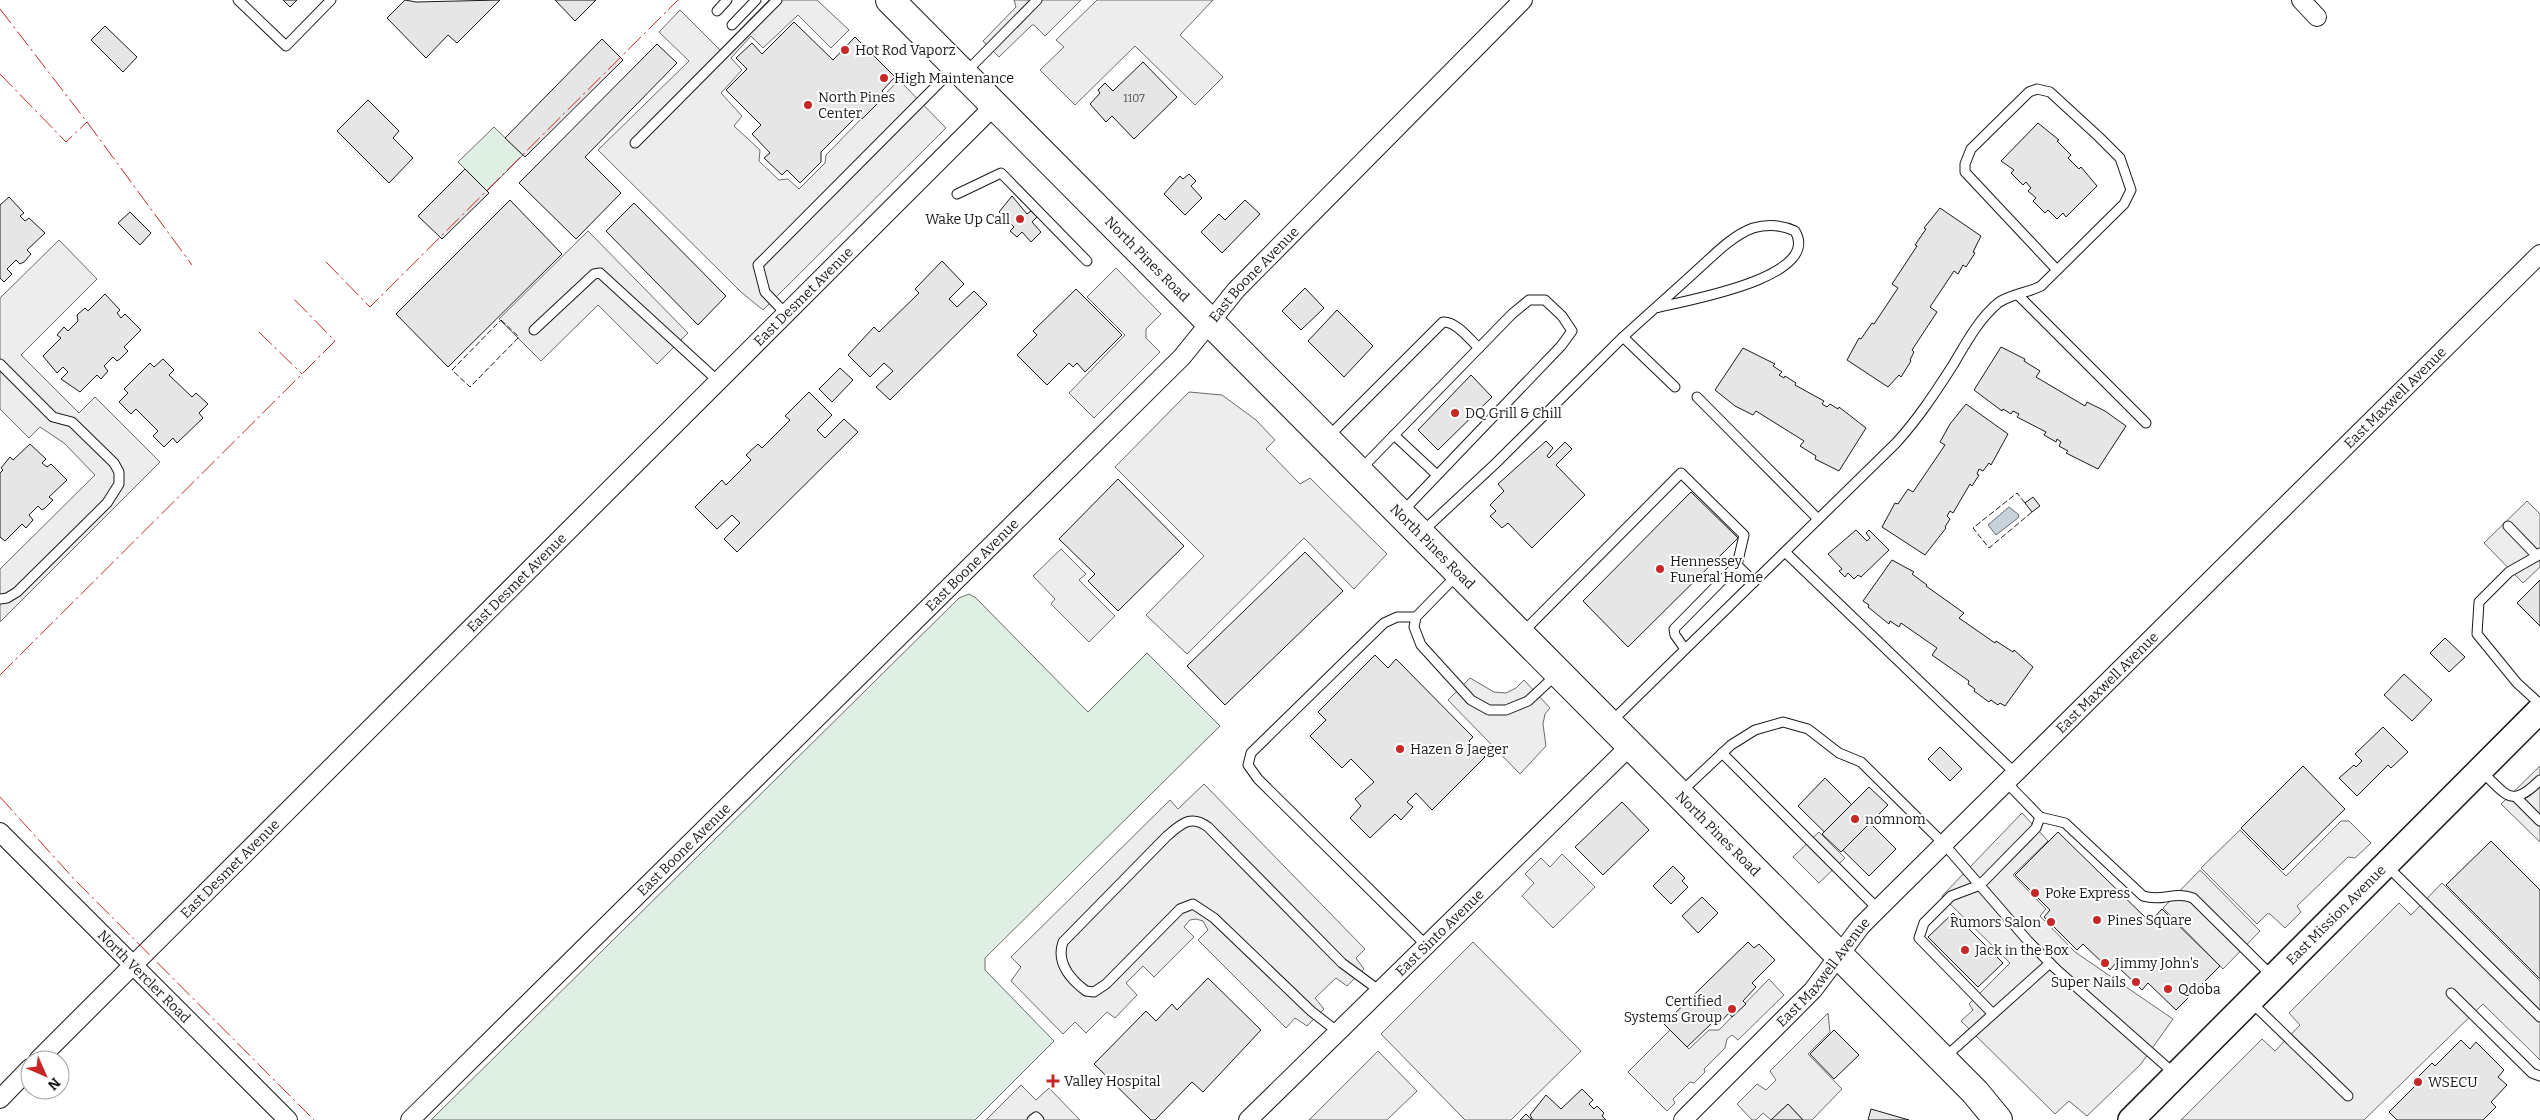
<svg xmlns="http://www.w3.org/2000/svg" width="2540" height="1120" font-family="Bitter,serif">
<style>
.green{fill:#e0efe3;stroke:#6a6a6a}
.parking{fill:#ededed;stroke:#6a6a6a}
.water{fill:#c6d2dc;stroke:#6a6a6a}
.building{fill:#e6e6e6;stroke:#1a1a1a}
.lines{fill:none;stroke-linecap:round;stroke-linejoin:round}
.lane-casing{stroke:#1a1a1a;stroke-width:11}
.street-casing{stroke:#1a1a1a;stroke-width:20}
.secondary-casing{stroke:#1a1a1a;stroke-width:28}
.primary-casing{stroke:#1a1a1a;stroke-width:30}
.lane{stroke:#fff;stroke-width:9}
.street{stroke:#fff;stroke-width:18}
.secondary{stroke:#fff;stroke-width:25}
.primary{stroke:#fff;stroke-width:28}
.fence{stroke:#1a1a1a;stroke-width:1;stroke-dasharray:6 2.5;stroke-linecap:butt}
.power{stroke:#c62828;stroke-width:1;stroke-dasharray:18 4 2.5 4;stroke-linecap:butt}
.poi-dot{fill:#c62828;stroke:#fff;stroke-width:2}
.labels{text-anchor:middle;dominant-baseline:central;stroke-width:4;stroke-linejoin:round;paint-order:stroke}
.number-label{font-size:11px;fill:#4d4d4d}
.poi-label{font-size:14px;fill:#1a1a1a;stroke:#fff;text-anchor:start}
.street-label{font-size:14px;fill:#1a1a1a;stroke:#fff}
</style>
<rect width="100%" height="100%" fill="#fff"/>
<g class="green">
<polygon points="494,127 523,155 487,191 458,162"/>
<polygon points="969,594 976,598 1088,712 1147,653 1220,726 985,958 985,970 1054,1041 975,1120 431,1120 959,598"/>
</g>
<g class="parking">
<polygon points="769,0 817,0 849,30 831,48 798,15 763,48 751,36 731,58 742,70 721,93 742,116 734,126 760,150 759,161 779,180 788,179 799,189 825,163 826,155 899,80 946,128 763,310 741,292 598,150 689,61 659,32 680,10 720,50"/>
<polygon points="1014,0 1081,0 1045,36 1034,25 1032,25 999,57 983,41 1016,7"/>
<polygon points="1097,0 1213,0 1180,35 1223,77 1195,105 1135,46 1075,105 1040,70 1064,47 1056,40"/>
<polygon points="588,231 688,333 657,364 598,305 541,361 499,319"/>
<polygon points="59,240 97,279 21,355 79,413 95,397 160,462 0,622 0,569 95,475 64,443 40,427 29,438 0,409 0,298"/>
<polygon points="1116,268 1161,314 1146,329 1146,338 1160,352 1094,418 1069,393 1125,335 1087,297"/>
<polygon points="1189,392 1222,395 1256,420 1275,440 1266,449 1300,484 1310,478 1387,554 1354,589 1304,538 1187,654 1146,615 1204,556 1115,467"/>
<polygon points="2527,501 2540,514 2540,567 2523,583 2484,543"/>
<polygon points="1061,549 1086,574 1079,580 1115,616 1089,642 1051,604 1055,599 1033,576"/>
<polygon points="1470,678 1494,692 1506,693 1516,688 1524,680 1550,708 1545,714 1543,724 1546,746 1520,774 1448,700"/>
<polygon points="2540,766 2540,842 2501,804"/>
<polygon points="1204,784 1365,949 1356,958 1364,969 1347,986 1336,978 1315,998 1324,1009 1307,1026 1295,1018 1286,1028 1198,940 1208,930 1203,921 1196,919 1190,920 1184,927 1194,937 1154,977 1143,966 1126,983 1137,995 1115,1018 1107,1012 1086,1033 1075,1022 1063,1034 1011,981 1021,967 1011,957 1170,800 1178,809"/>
<polygon points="2022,813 2048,841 2013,875 2046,909 2040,916 2075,952 2173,1019 2141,1064 2087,1116 2069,1101 2055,1114 1961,1021 1973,1010 1969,1004 2010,963 1942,896"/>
<polygon points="2341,821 2349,821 2371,843 2355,858 2348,857 2297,906 2301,912 2285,928 2270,914 2267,914 2257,924 2201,868 2240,830 2286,876"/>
<polygon points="1819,832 1845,858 1819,883 1793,857"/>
<polygon points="1562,854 1595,887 1553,928 1522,896 1534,883 1525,874 1541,858 1550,867"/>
<polygon points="2200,870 2260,931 2223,969 2163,908"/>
<polygon points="2442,883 2540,981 2540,1060 2483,1004 2364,1120 2181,1120 2262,1039 2275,1051 2300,1025 2289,1013 2399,903 2411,915"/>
<polygon points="1473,942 1581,1051 1511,1120 1465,1120 1381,1034"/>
<polygon points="1769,979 1784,995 1738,1040 1732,1035 1727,1039 1725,1048 1704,1069 1705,1072 1694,1083 1690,1082 1673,1099 1675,1103 1667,1111 1628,1072 1670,1030 1689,1049 1709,1030 1719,1030"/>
<polygon points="1828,1013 1830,1032 1808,1054 1842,1089 1812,1120 1803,1120 1788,1104 1771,1120 1763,1113 1756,1120 1752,1120 1737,1104 1757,1084 1766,1090 1776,1080 1770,1071"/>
<polygon points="1378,1051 1417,1091 1387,1120 1309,1120"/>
<polygon points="1021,1085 1036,1100 1049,1088 1080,1120 986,1120"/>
</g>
<polygon class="water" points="2009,507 2019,515 2018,518 1996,535 1988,525"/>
<g class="building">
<polygon points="283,0 297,0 290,7"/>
<polygon points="405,0 416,2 500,0 457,43 448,35 426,58 387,18"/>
<polygon points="555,0 596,0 575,21"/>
<polygon points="794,22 833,60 855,37 895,77 882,91 886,95 862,119 858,115 821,152 821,162 800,183 787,170 782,175 764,158 770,153 752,134 761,125 726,90 747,69 736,58 752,43 762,54"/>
<polygon points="105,26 137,57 123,72 91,40"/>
<polygon points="602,39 623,60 525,157 505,138"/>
<polygon points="657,44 677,63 585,157 621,193 576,239 519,183"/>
<polygon points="1143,62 1177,97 1134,139 1112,116 1106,122 1090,104 1100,93 1098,90 1105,83 1113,91"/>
<polygon points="368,100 399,131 393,138 413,158 389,183 337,131"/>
<polygon points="2038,123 2059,140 2057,141 2071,155 2068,158 2079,169 2081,167 2097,186 2066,217 2063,213 2057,219 2048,210 2045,213 2033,201 2036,198 2028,191 2031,188 2026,182 2023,185 2011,173 2014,170 2001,161"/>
<polygon points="465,169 489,193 442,239 418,216"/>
<polygon points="1189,174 1196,181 1191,186 1202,198 1185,215 1164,194 1180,176 1183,179"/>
<polygon points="1012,196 1027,214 1031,211 1037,217 1032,222 1041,232 1031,242 1022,232 1017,237 1010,231 1014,227 999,212"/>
<polygon points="9,197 24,213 20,216 25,221 29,218 45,233 27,250 31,254 24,262 20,264 16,260 7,269 12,274 4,282 0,278 0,205"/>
<polygon points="510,200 562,254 448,367 396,314"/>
<polygon points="1245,200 1260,214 1222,253 1201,232 1219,214 1225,220"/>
<polygon points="634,203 726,296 698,325 606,231"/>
<polygon points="1940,208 1981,236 1973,252 1975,253 1966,267 1963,265 1958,274 1954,271 1930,307 1937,312 1912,350 1914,352 1910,360 1911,361 1901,377 1899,375 1888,387 1847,360 1859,338 1861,339 1872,323 1874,324 1898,288 1892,284 1917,246 1915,245 1926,229 1924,228"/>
<polygon points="130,212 151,233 140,245 118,223"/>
<polygon points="942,261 964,284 949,299 957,307 974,291 987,304 890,400 876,387 893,371 884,363 870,377 848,355 874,327 879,332 919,293 915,289"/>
<polygon points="1305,288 1324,308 1301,330 1282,311"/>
<polygon points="1076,289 1122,335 1085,372 1077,363 1073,367 1069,363 1047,385 1017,355 1037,335 1033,331"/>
<polygon points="105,294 120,310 117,313 121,318 125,314 141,330 124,347 128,351 120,359 117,361 113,357 104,366 108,371 101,379 97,375 80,392 61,379 68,372 63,367 57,373 43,356 61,338 57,335 64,327 68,331 78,321 77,315 85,308 88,311"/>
<polygon points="1337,310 1373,346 1344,377 1308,341"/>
<polygon points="2001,347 2025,359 2024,361 2040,371 2036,377 2085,406 2087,402 2105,411 2126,426 2098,469 2066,453 2068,451 2059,446 2061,442 2057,439 2056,442 2044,435 2046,432 2017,417 2019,414 2013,411 2011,414 2003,409 2002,411 1974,390"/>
<polygon points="1743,348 1775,364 1773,366 1782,372 1779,375 1784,378 1785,376 1796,383 1795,385 1824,401 1822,404 1827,407 1830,404 1838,409 1839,407 1866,428 1839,471 1815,459 1816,456 1800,446 1804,441 1756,411 1753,415 1735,406 1715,390"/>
<polygon points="163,359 174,370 169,375 192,397 196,393 208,404 199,413 203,418 177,443 173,438 164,447 153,436 158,431 136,409 131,414 119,402 128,393 124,389 150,363 154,367"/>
<polygon points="840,368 853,380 832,402 819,389"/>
<polygon points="1471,375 1492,397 1438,450 1418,430"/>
<polygon points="809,392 832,415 817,430 825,438 844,419 858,432 737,552 724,539 740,523 732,515 717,529 695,507 722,480 726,485 751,460 746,455 758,444 762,448 790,420 785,416"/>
<polygon points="1966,404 2008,434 1991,465 1989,463 1983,471 1979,469 1977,474 1979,475 1972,486 1970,484 1953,513 1950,511 1947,516 1950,519 1945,527 1946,528 1925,555 1882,527 1895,503 1898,504 1908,489 1913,492 1945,445 1940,442 1950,424"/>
<polygon points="1546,441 1553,448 1547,456 1549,458 1565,442 1572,449 1556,465 1585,495 1532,548 1508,523 1502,528 1490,516 1496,511 1490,505 1504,491 1498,484"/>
<polygon points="30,444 46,459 42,463 47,467 51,464 67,480 49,497 53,500 45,508 42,510 38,506 29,515 33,520 26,528 22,524 5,541 0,537 0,473 3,470 1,468 10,457 13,460"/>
<polygon points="1118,479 1184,546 1118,611 1088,581 1095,574 1059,539"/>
<polygon points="1691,492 1738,538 1628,647 1583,601"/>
<polygon points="2033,497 2040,506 2032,512 2025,503"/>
<polygon points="1856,530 1867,541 1870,538 1866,533 1869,530 1889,550 1861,577 1858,575 1854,579 1848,573 1845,577 1839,571 1842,569 1828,554"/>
<polygon points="1305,552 1343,591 1225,705 1187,666"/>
<polygon points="1892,560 1914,572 1912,574 1927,585 1926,586 1964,613 1959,618 1995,643 1996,641 2013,652 2014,650 2033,667 2005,706 2000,703 1998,705 1991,700 1989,702 1974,691 1975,689 1968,684 1969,681 1932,655 1937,648 1901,623 1899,627 1890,621 1889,624 1868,607 1869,605 1863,601"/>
<polygon points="2540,580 2540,626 2517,603"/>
<polygon points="2445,638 2465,657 2449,672 2430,653"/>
<polygon points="1375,655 1388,668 1396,659 1473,737 1469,741 1485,757 1432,810 1416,793 1407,802 1413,807 1401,820 1395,814 1370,838 1350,818 1361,806 1355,799 1374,782 1351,759 1342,768 1310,736 1326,720 1318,712"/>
<polygon points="2404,674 2432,700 2412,721 2384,695"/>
<polygon points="2383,727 2408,752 2391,768 2388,765 2357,796 2339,778 2354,765 2356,767 2362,761 2355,754"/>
<polygon points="1940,747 1962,769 1950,781 1928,759"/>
<polygon points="2303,766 2345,809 2283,870 2241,828"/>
<polygon points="1825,778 1896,849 1869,876 1798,806"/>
<polygon points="1869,787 1888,805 1841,852 1822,834"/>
<polygon points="1622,802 1649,830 1603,875 1575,847"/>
<polygon points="2058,832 2150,922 2162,909 2220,966 2176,1010 2148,983 2142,990 2115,964 2110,970 2083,944 2077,950 2044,917 2050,910 2015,875"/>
<polygon points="2491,841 2540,890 2540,979 2446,885"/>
<polygon points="1673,866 1685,878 1682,881 1688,887 1671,904 1653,886"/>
<polygon points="1702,897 1718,913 1698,933 1682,916"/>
<polygon points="1953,913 2003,963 1978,987 1928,937"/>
<polygon points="1748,942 1754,948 1759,944 1775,960 1752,983 1756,987 1743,1001 1746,1004 1732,1017 1729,1013 1717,1026 1713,1022 1687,1047 1664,1024"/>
<polygon points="1208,978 1261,1030 1203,1092 1192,1082 1155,1120 1151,1120 1094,1064 1146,1011 1156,1021 1172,1004 1177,1010"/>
<polygon points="1834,1030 1859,1055 1834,1079 1810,1054"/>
<polygon points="2461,1040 2470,1049 2476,1042 2504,1070 2498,1077 2507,1085 2491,1102 2496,1107 2483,1120 2397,1120 2389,1112 2415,1086 2412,1083 2432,1063 2435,1066"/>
<polygon points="1582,1089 1593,1100 1589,1104 1594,1109 1597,1106 1604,1113 1602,1116 1606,1120 1533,1120 1530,1115 1546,1095 1561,1109"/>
<polygon points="1788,1104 1803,1120 1771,1120"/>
<polygon points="1871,1109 1909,1120 1868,1120"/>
<polygon points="1526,1114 1532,1120 1520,1120"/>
</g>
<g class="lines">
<g class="lane-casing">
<g id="lane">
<polyline points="238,0 286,46 331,0"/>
<polyline points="717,11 727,0"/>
<polyline points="732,25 756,0"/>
<polyline points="966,72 1037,0"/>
<polyline points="635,143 777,0"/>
<polyline points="957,194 1001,173 1087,261"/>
<polyline points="2018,295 2146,423"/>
<polyline points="786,314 765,292 758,265 954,68"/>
<polyline points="534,330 594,274 600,273 718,381"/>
<path d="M1623 337C1647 315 1671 294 1695 272 1712 257 1731 236 1753 228 1767 224 1782 225 1795 231 1823 278 1683 301 1655 308"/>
<polyline points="0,364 53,417 72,422 114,463 119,472 119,484 107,503 17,592 7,598 0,599"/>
<polyline points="1697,397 1818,519"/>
<polyline points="1394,435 1437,475"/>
<path d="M1327 438 1443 322C1456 321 1470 340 1479 348"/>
<polyline points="1361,469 1512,314 1529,300 1545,300 1562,316 1572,331 1561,346 1402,512"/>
<polyline points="2508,526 2537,556 2540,553"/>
<polyline points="1422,532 1495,464 1623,337 1675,387"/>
<polyline points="1785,552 2015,773"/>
<polyline points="2537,556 2509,572 2479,602 2477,634 2517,683 2540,704"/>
<polyline points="1737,565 1754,582"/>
<polyline points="1457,575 1416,617 1414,627 1421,645 1471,700 1489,710 1506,710 1528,701 1556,675"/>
<polyline points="1416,617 1397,617 1384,623 1251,753 1248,765 1258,779 1426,945"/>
<polyline points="1523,632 1681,473 1744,535 1737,565 1674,629 1675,635 1685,649"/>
<path d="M1611 722 1896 443C1918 419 1935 393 1953 365 1966 343 1978 320 1998 303 2010 294 2028 293 2041 286L2124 204 2131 190 2120 158 2099 137 2050 92 2037 89 2029 92 1971 149 1965 164V172L2057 270"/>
<polyline points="1722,753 1878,909"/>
<path d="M2482 772C2507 795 2511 809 2540 780"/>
<path d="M2006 782 2040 817 2065 823 2143 896C2162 902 2174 891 2193 898L2273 977"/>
<polyline points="1681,792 1731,745 1755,730 1783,722 1808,729 1839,753 1861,762 1944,844 2028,941 2056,969 2176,1075"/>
<polyline points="2517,798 2540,821"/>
<polyline points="2387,866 2540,1017"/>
<polyline points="2451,993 2532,1073 2540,1076"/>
<polyline points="2250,1001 2348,1096"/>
<polyline points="1993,1014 1919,938 1924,923 1951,896 1980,885 2036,828 2040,817"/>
<path d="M1338 1032 1311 1011 1214 918 1193 904 1180 909 1106 984 1094 992 1086 991C1070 979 1056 962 1063 942L1167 836C1181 824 1191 814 1208 827L1342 963 1380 991"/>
<polyline points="1944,1058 2050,963"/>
<polyline points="1032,1120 1036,1117 1039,1120"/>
</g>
</g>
<g class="street-casing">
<g id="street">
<polyline points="2301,0 2317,17"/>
<path id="s1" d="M0 832 288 1120"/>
<path id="s2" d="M38 1060 995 105"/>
<polyline points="0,1099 30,1068"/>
<path id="s3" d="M410 1120 1182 357 1236 290 1523 0"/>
<path id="s4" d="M1248 1120 1630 746"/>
<path id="s5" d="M1683 1120 1813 990 1861 926 1878 909 2540 254"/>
</g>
</g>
<g class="secondary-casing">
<g id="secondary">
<path id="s6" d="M2131 1120 2540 710"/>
</g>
</g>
<g class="primary-casing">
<g id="primary">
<path id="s7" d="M890 0 1975 1092 1998 1120"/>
</g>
</g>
<use href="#lane" class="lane"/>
<use href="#street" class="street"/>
<use href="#secondary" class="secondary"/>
<use href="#primary" class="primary"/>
<g class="fence">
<polygon points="501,320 519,337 470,387 452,370"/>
<polyline points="2025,503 2017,493 1973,528 1989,548 2032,512"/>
</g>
<g class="power">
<polyline points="0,9 87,122 192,265"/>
<polyline points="0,74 66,142 87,122"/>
<polyline points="326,262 370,307 678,0"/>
<polyline points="259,332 302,374"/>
<polyline points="0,675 335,341 292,297"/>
<polyline points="0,797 74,879 314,1120"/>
</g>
</g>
<g class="poi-dot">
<circle cx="845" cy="50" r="5"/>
<circle cx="884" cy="78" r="5"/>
<circle cx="808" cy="105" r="5"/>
<circle cx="1020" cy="219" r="5"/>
<circle cx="1455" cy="413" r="5"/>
<circle cx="1660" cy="569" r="5"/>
<circle cx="1400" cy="749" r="5"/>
<circle cx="1855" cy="819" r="5"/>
<circle cx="2035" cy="893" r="5"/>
<circle cx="2097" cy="920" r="5"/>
<circle cx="2051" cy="922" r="5"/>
<circle cx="1965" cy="950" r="5"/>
<circle cx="2105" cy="963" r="5"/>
<circle cx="2136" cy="982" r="5"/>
<circle cx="2168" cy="989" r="5"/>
<circle cx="1732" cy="1009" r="5"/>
<path d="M1050.5 1073.5h5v5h5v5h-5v5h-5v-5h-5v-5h5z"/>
<circle cx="2418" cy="1082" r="5"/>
</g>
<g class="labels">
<g class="number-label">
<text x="1134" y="98">1107</text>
</g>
<g class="poi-label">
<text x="855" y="50">Hot Rod Vaporz</text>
<text x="894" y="78">High Maintenance</text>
<text x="818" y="97">North Pines<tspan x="818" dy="16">Center</tspan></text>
<text x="1010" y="219" text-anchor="end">Wake Up Call</text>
<text x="1465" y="413">DQ Grill &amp; Chill</text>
<text x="1670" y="561">Hennessey<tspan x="1670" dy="16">Funeral Home</tspan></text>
<text x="1410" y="749">Hazen &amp; Jaeger</text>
<text x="1865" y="819">nomnom</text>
<text x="2045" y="893">Poke Express</text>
<text x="2107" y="920">Pines Square</text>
<text x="2041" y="922" text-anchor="end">Rumors Salon</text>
<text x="1975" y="950">Jack in the Box</text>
<text x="2115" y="963">Jimmy John's</text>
<text x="2126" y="982" text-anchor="end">Super Nails</text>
<text x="2178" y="989">Qdoba</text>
<text x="1722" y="1001" text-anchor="end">Certified<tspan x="1722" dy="16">Systems Group</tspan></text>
<text x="1064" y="1081">Valley Hospital</text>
<text x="2428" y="1082">WSECU</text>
</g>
<g class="street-label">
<text stroke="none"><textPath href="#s7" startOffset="365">North Pines Road</textPath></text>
<text stroke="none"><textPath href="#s3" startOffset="1195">East Boone Avenue</textPath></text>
<text stroke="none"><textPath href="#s2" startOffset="1081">East Desmet Avenue</textPath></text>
<text stroke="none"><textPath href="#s5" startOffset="1015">East Maxwell Avenue</textPath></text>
<text stroke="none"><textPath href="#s7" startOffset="770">North Pines Road</textPath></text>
<text stroke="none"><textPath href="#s3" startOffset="790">East Boone Avenue</textPath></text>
<text stroke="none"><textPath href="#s2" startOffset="676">East Desmet Avenue</textPath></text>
<text stroke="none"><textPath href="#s5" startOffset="610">East Maxwell Avenue</textPath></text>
<text stroke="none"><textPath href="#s7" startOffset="1175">North Pines Road</textPath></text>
<text stroke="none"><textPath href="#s3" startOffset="385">East Boone Avenue</textPath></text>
<text stroke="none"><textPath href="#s2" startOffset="271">East Desmet Avenue</textPath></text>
<text stroke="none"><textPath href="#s6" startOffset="290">East Mission Avenue</textPath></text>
<text stroke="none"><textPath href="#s4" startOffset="268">East Sinto Avenue</textPath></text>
<text stroke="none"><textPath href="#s5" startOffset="204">East Maxwell Avenue</textPath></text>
<text stroke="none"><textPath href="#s1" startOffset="204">North Vercler Road</textPath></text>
</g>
</g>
<g transform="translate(45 1075) rotate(135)"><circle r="24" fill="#ffffff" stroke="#a3a3a3"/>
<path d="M0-4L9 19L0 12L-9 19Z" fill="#c62828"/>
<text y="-8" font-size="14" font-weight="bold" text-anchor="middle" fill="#1a1a1a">N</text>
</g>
</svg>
